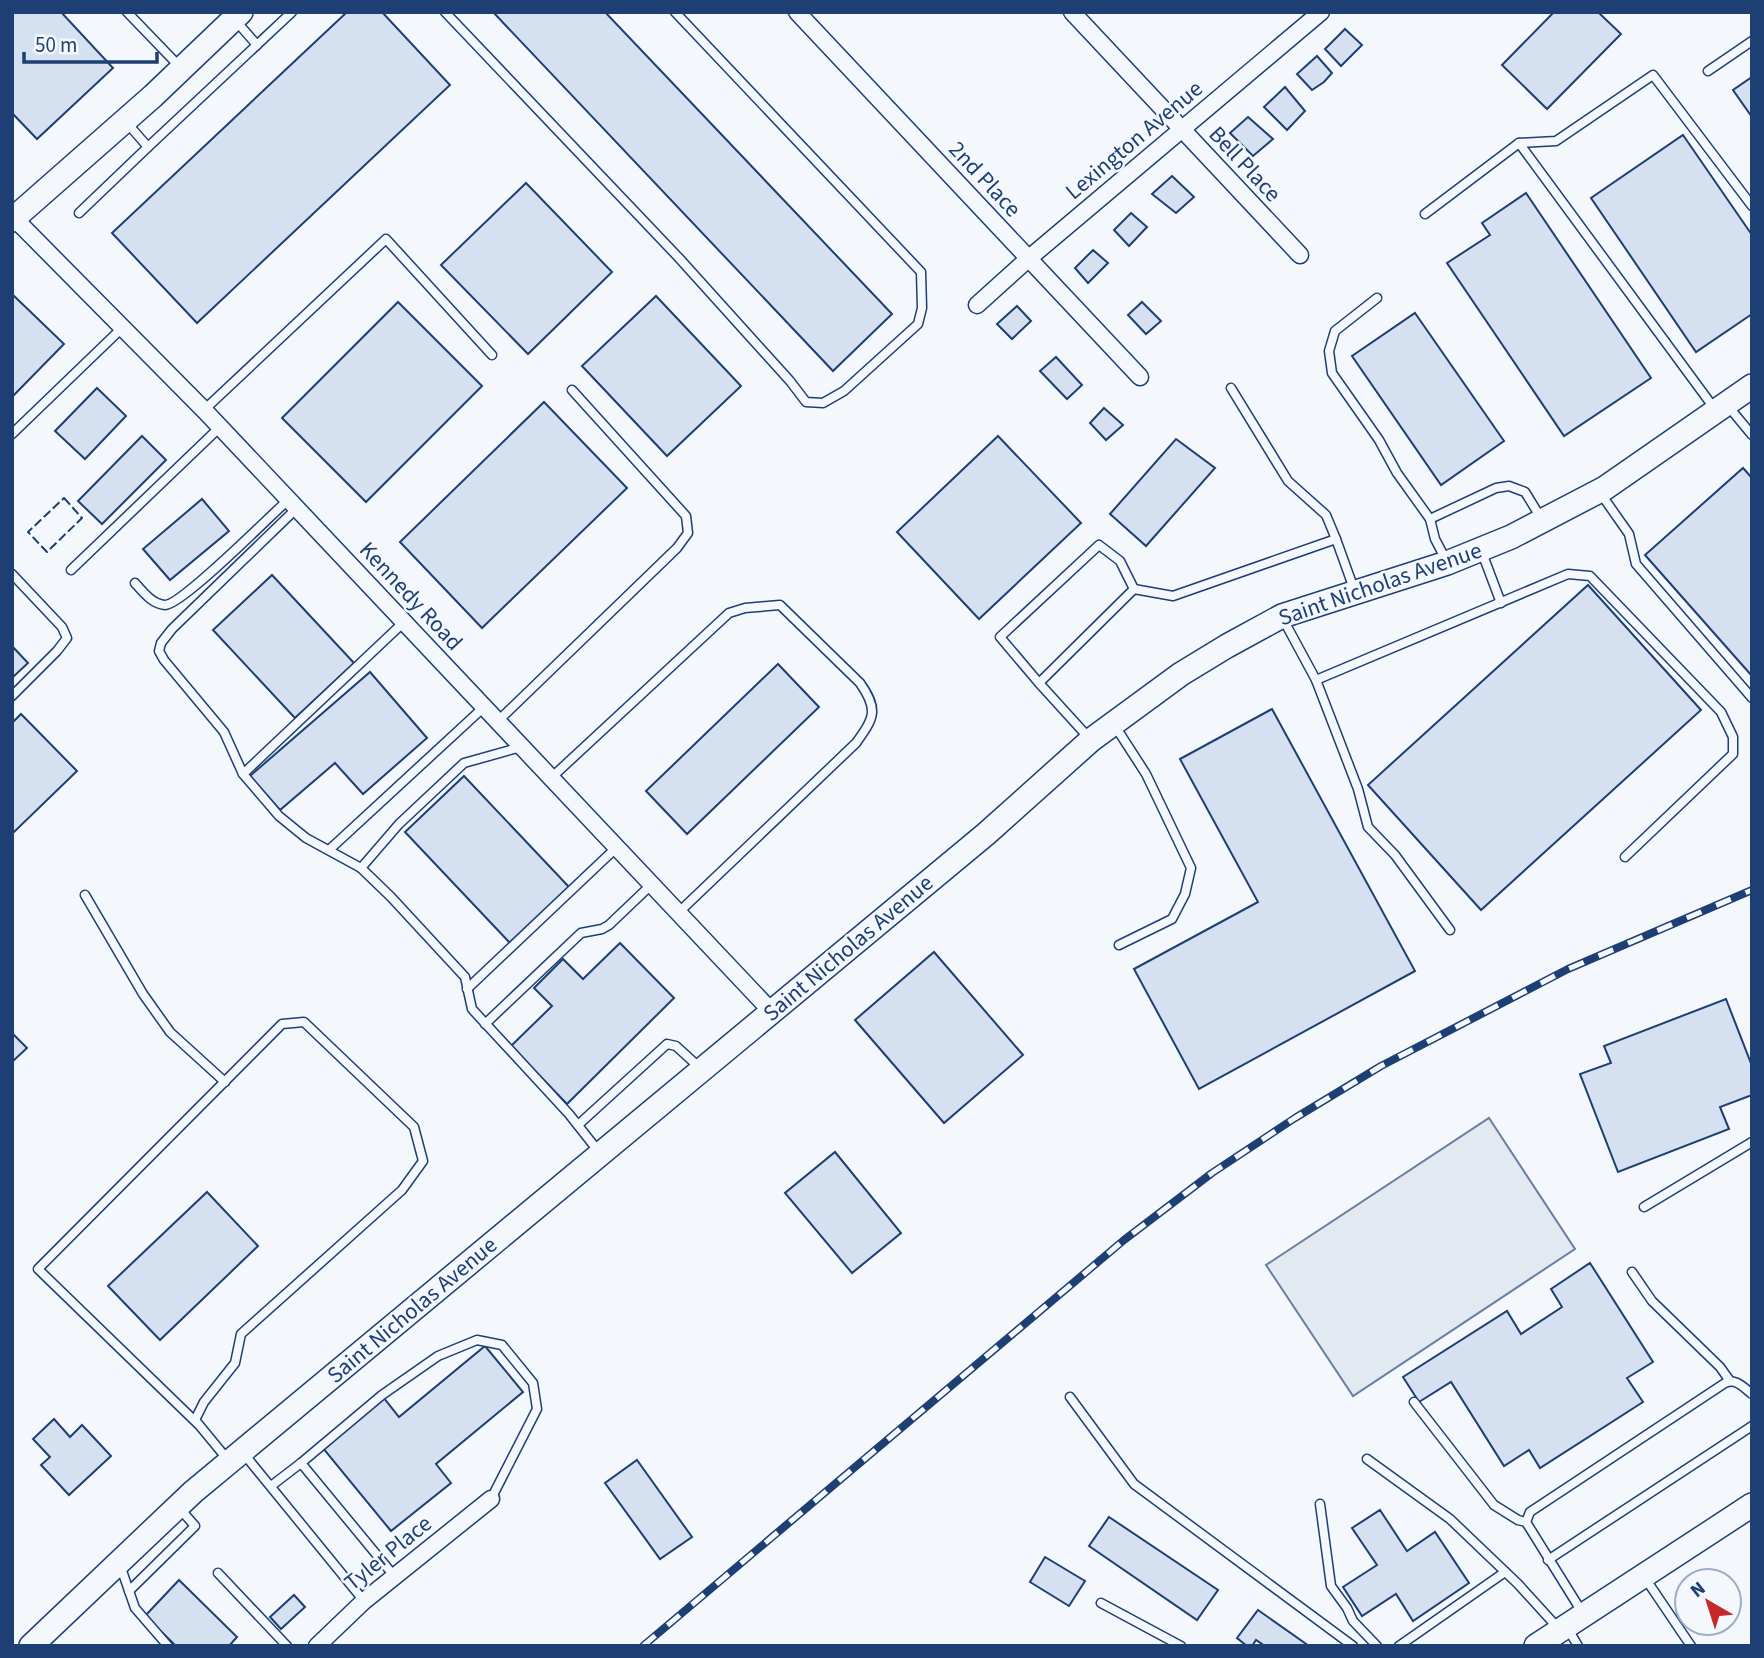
<svg xmlns="http://www.w3.org/2000/svg" width="1764" height="1658" font-family="'Source Sans 3',sans-serif">
<style>
.green{fill:#e3e9f0;stroke:#687fa3;stroke-width:2}
.building{fill:#d5e0f0;stroke:#1d3f73;stroke-width:2}
.lines{fill:none;stroke-linecap:round;stroke-linejoin:round}
.lane-casing{stroke:#1d3f73;stroke-width:11}
.street-casing{stroke:#1d3f73;stroke-width:19}
.secondary-casing{stroke:#1d3f73;stroke-width:26}
.lane{stroke:#f4f7fb;stroke-width:8}
.street{stroke:#f4f7fb;stroke-width:16}
.secondary{stroke:#f4f7fb;stroke-width:23}
.rail-casing{stroke:#1d3f73;stroke-width:8}
.rail{stroke:#f4f7fb;stroke-width:5;stroke-dasharray:16;stroke-linecap:butt}
.fence{stroke:#1d3f73;stroke-width:2;stroke-dasharray:9 3.5;stroke-linecap:butt}
.labels{text-anchor:middle;dominant-baseline:central;stroke-width:5;stroke-linejoin:round;paint-order:stroke}
.street-label{font-size:23px;fill:#1d3f73;stroke:#f4f7fb}
</style>
<rect width="100%" height="100%" fill="#f4f7fb"/>
<polygon class="green" points="1489,1118 1575,1249 1353,1396 1266,1265"/>
<g class="building">
<polygon points="12,12 61,12 113,68 37,139 12,113"/>
<polygon points="347,12 382,12 450,85 197,323 112,233"/>
<polygon points="493,12 605,12 892,314 833,371"/>
<polygon points="1554,12 1598,12 1621,34 1547,109 1502,65"/>
<polygon points="1345,29 1362,45 1341,66 1325,49"/>
<polygon points="1317,56 1332,73 1324,82 1312,90 1297,74"/>
<polygon points="1752,77 1752,117 1733,90"/>
<polygon points="1285,87 1305,111 1287,130 1264,107"/>
<polygon points="1248,117 1273,139 1253,156 1230,133"/>
<polygon points="1683,135 1752,235 1752,314 1696,352 1591,198"/>
<polygon points="1172,176 1194,197 1176,213 1152,194"/>
<polygon points="526,183 612,272 528,354 441,265"/>
<polygon points="1526,193 1651,378 1564,436 1447,263 1490,235 1482,223"/>
<polygon points="1131,213 1147,227 1129,246 1114,230"/>
<polygon points="1093,250 1108,263 1088,283 1075,268"/>
<polygon points="12,294 64,344 12,397"/>
<polygon points="656,296 741,386 667,456 582,366"/>
<polygon points="398,302 482,386 366,502 282,418"/>
<polygon points="1142,302 1161,321 1146,334 1128,315"/>
<polygon points="1017,306 1031,321 1012,339 997,324"/>
<polygon points="1415,313 1504,441 1441,485 1352,356"/>
<polygon points="1056,357 1082,385 1067,399 1040,371"/>
<polygon points="97,388 126,416 85,459 55,431"/>
<polygon points="544,402 627,488 482,628 400,542"/>
<polygon points="1104,408 1123,425 1106,440 1090,423"/>
<polygon points="142,436 166,460 102,524 78,501"/>
<polygon points="998,436 1081,523 979,619 897,532"/>
<polygon points="1176,439 1215,468 1146,546 1110,514"/>
<polygon points="1743,468 1752,478 1752,676 1645,555"/>
<polygon points="202,499 229,531 170,580 143,549"/>
<polygon points="272,575 354,663 295,718 213,630"/>
<polygon points="1588,585 1701,710 1481,910 1368,785"/>
<polygon points="12,646 28,663 12,678"/>
<polygon points="778,664 819,707 687,834 646,791"/>
<polygon points="370,672 427,738 363,794 335,763 280,810 250,776"/>
<polygon points="1272,709 1415,971 1199,1089 1134,969 1258,902 1180,759"/>
<polygon points="21,714 77,771 12,834 12,723"/>
<polygon points="464,776 569,887 510,943 405,832"/>
<polygon points="620,943 674,998 567,1104 511,1046 552,1006 534,988 563,959 583,979"/>
<polygon points="934,952 1023,1055 944,1123 855,1020"/>
<polygon points="1726,999 1752,1066 1752,1095 1720,1107 1729,1129 1618,1172 1580,1074 1611,1063 1604,1046"/>
<polygon points="12,1033 27,1048 12,1062"/>
<polygon points="835,1152 901,1233 852,1273 785,1193"/>
<polygon points="207,1192 258,1246 160,1340 108,1286"/>
<polygon points="1590,1263 1653,1362 1627,1378 1643,1402 1540,1468 1529,1450 1504,1466 1451,1382 1419,1402 1403,1377 1507,1311 1521,1334 1562,1307 1551,1289"/>
<polygon points="485,1346 523,1392 436,1464 451,1483 391,1531 322,1447 383,1397 399,1417"/>
<polygon points="54,1419 70,1437 82,1425 111,1456 69,1495 41,1465 50,1457 33,1439"/>
<polygon points="637,1460 692,1537 660,1559 605,1483"/>
<polygon points="1380,1510 1407,1551 1435,1532 1469,1583 1413,1621 1396,1594 1362,1616 1343,1587 1377,1565 1352,1528"/>
<polygon points="1109,1517 1218,1590 1197,1620 1089,1546"/>
<polygon points="1045,1557 1085,1581 1069,1606 1030,1582"/>
<polygon points="179,1580 237,1637 229,1646 176,1646 145,1616"/>
<polygon points="294,1595 305,1607 281,1629 270,1617"/>
<polygon points="1258,1610 1309,1646 1265,1646 1256,1640 1252,1646 1247,1646 1237,1638"/>
</g>
<g class="lines">
<g class="lane-casing">
<g id="lane">
<polyline points="127,12 180,67"/>
<polyline points="445,12 679,258 790,381 806,402 823,403 844,391 918,324 922,308 921,272 675,12"/>
<polyline points="236,21 257,45"/>
<polyline points="1708,71 1752,41"/>
<polyline points="127,123 148,147 292,12"/>
<polyline points="1519,143 1556,141 1653,75 1752,206"/>
<polyline points="79,213 148,147"/>
<polyline points="1425,214 1519,143 1714,408"/>
<polyline points="1377,298 1335,331 1329,351 1332,373 1379,440 1397,473 1430,519 1435,539 1446,560"/>
<polyline points="1231,388 1288,481 1326,515 1336,539"/>
<polyline points="1728,406 1752,435"/>
<polyline points="204,410 386,239 492,355"/>
<polyline points="12,434 122,328"/>
<polyline points="1601,494 1629,534 1636,564 1752,698"/>
<polyline points="296,509 172,629 161,643 159,651 164,660 224,732 243,774 279,816 306,838 361,868 391,897 465,977 472,1009 569,1114 599,1152"/>
<polyline points="1430,519 1496,488 1509,486 1525,492 1541,518"/>
<polyline points="1481,550 1501,603"/>
<polyline points="71,570 220,427"/>
<polyline points="12,574 62,627 67,638 57,651 12,696"/>
<path d="M135 583C143 592 152 604 165 605 182 605 270 516 288 500"/>
<polyline points="1283,619 1316,680 1358,789 1368,827 1395,855 1450,930"/>
<polyline points="1316,680 1568,574 1590,576 1721,712 1733,737 1733,754 1625,857"/>
<polyline points="1039,683 1000,637 1099,545 1120,561 1134,589"/>
<polyline points="498,721 677,548 688,533 686,516 572,390"/>
<polyline points="1115,726 1146,774 1191,868 1185,894 1172,919 1119,945"/>
<polyline points="1089,738 1039,683 1134,589 1173,596 1336,539 1354,589"/>
<polyline points="243,774 404,622"/>
<path d="M551 778 729 613 745 608 780 605 860 683C879 710 874 718 856 743L678 913"/>
<polyline points="329,850 484,707"/>
<polyline points="361,868 399,824 464,763 521,747"/>
<polyline points="85,895 143,994 170,1032 225,1082"/>
<polyline points="467,989 617,847"/>
<polyline points="485,1024 581,933 602,929 609,925 652,884"/>
<polyline points="578,1125 667,1044 676,1046 699,1067"/>
<polyline points="1644,1207 1752,1142"/>
<polyline points="1632,1272 1652,1301 1720,1367 1730,1381"/>
<polyline points="1070,1397 1134,1484 1353,1646"/>
<polyline points="1414,1402 1494,1505 1518,1520 1526,1522 1582,1612"/>
<polyline points="200,1426 38,1269 282,1024 304,1022 414,1127 423,1161 402,1190 241,1334 235,1363 204,1402 195,1420 228,1460"/>
<polyline points="244,1454 364,1601"/>
<polyline points="1367,1459 1450,1519 1518,1584 1558,1628"/>
<polyline points="301,1463 382,1395 438,1356 477,1340 502,1345 533,1383 537,1409 491,1499"/>
<polyline points="271,1486 301,1463 395,1577"/>
<polyline points="1320,1504 1331,1586 1347,1608 1353,1621 1377,1646"/>
<path d="M1526 1522 1530 1512 1725 1383C1736 1378 1743 1387 1752 1394"/>
<polyline points="1548,1560 1752,1426"/>
<polyline points="120,1565 135,1608 168,1646"/>
<polyline points="218,1573 287,1646"/>
<polyline points="1645,1578 1691,1646"/>
<polyline points="129,1591 195,1526 180,1509"/>
<polyline points="1101,1603 1181,1646"/>
<polyline points="1568,1629 1578,1646"/>
<polyline points="1399,1646 1505,1572"/>
</g>
</g>
<g class="street-casing">
<g id="street">
<polyline points="797,12 1140,377"/>
<polyline points="1072,12 1300,255"/>
<polyline points="12,216 204,410 772,1012"/>
<polyline points="977,305 1028,259 1321,12"/>
<polyline points="317,1646 364,1601 491,1499"/>
</g>
</g>
<g class="secondary-casing">
<g id="secondary">
<polyline points="12,220 153,96 241,12"/>
<polyline points="31,1646 193,1492 986,834 1091,740 1181,674 1227,646 1282,616 1447,563 1511,537 1605,488 1752,386"/>
<polyline points="1536,1646 1752,1505"/>
</g>
</g>
<use href="#lane" class="lane"/>
<use href="#street" class="street"/>
<use href="#secondary" class="secondary"/>
<g class="rail-casing">
<polyline id="rail" points="643,1646 1124,1240 1212,1173 1295,1118 1381,1066 1568,969 1752,890"/>
</g>
<use href="#rail" class="rail"/>
<polygon class="fence" points="64,498 82,518 47,552 28,532"/>
</g>
<g class="labels">
<g class="street-label">
<text transform="translate(1134 140) rotate(-40)">Lexington Avenue</text>
<text transform="translate(1245 164) rotate(47)">Bell Place</text>
<text transform="translate(985 179) rotate(47)">2nd Place</text>
<text transform="translate(1380 584) rotate(-19)">Saint Nicholas Avenue</text>
<text transform="translate(411 596) rotate(47)">Kennedy Road</text>
<text transform="translate(848 948) rotate(-40)">Saint Nicholas Avenue</text>
<text transform="translate(412 1310) rotate(-40)">Saint Nicholas Avenue</text>
<text transform="translate(388 1553) rotate(-39)">Tyler Place</text>
</g>
</g>
<rect width="1764" height="1658" fill="none" stroke="#1d3f73" stroke-width="28"/>
<g transform="translate(1708 1602) rotate(321)"><circle r="33" fill="#f4f7fb" stroke="#9eadc5" stroke-width="2"/>
<path d="M0-5L12 26L0 18L-12 26Z" fill="#c62828"/>
<text y="-10" font-size="19" font-weight="bold" text-anchor="middle" fill="#1d3f73">N</text>
</g>
<path d="M24 52v10h133v-10" fill="none" stroke="#1d3f73" stroke-width="3.5"/>
<text x="35" y="52" font-size="21" fill="#1d3f73" stroke="#f4f7fb" stroke-width="5" paint-order="stroke">50 m</text>
</svg>
